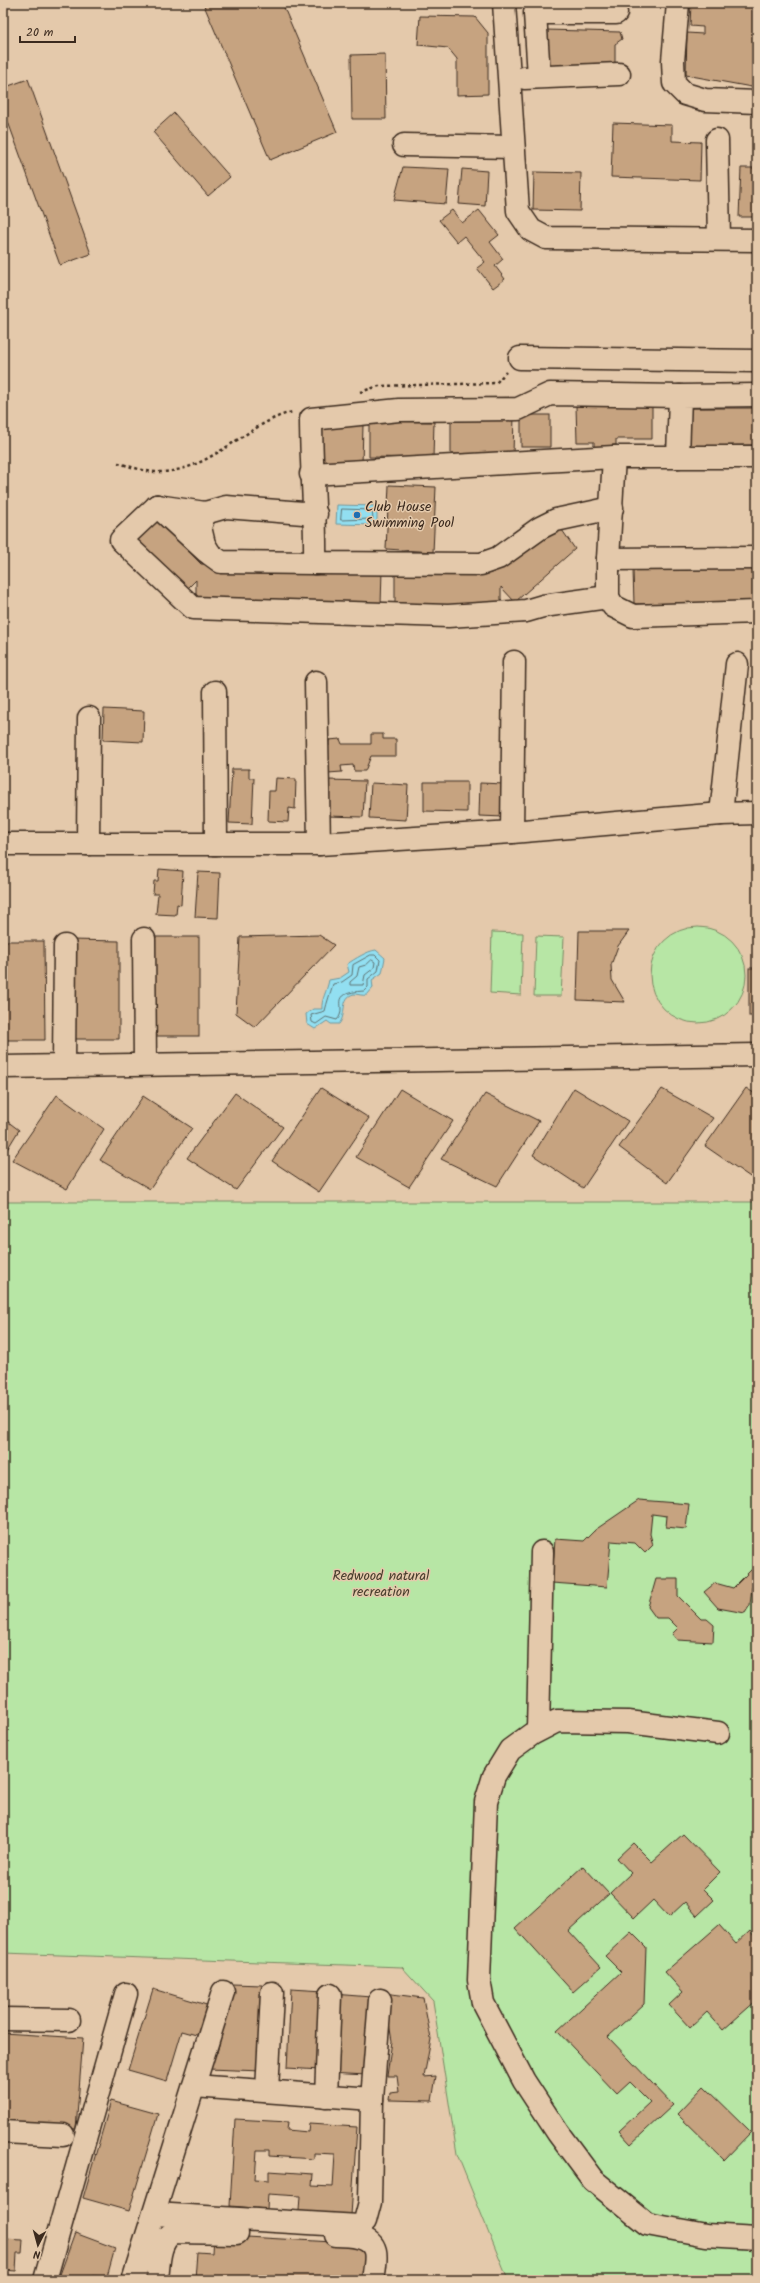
<svg xmlns="http://www.w3.org/2000/svg" width="760" height="2283" font-family="Kalam,sans-serif">
<style>
.green{fill:#b7e6a5;stroke:#798862}
.water{fill:#92dff1;stroke:#6f979d}
.lines{fill:none;stroke-linecap:round;stroke-linejoin:round}
.shore{stroke:#5e7272;stroke-width:1}
.building{fill:#c6a380;stroke:#3b2a1e;fill-rule:evenodd}
.minor-casing{stroke:#3b2a1e;stroke-width:25}
.path{stroke:#3b2a1e;stroke-width:2.5;stroke-dasharray:3 3;stroke-linecap:butt}
.minor{stroke:#e4c9ab;stroke-width:22}
.poi-dot{fill:#1f6fb2;stroke:#e4c9ab;stroke-width:1.5}
.labels{text-anchor:middle;dominant-baseline:central;stroke-width:3;stroke-linejoin:round;paint-order:stroke}
.poi-label{font-size:14px;fill:#3b2a1e;stroke:#e4c9ab;text-anchor:start}
.park-label{font-size:14px;fill:#473d2c;stroke:#e4c9ab}
</style>
<rect width="100%" height="100%" fill="#e4c9ab"/>
<filter id="ink" filterUnits="userSpaceOnUse"><feTurbulence type="fractalNoise" baseFrequency=".025" numOctaves="2"/><feDisplacementMap in="SourceGraphic" scale="8" xChannelSelector="R" yChannelSelector="G"/><feConvolveMatrix kernelMatrix="1 2 1 2 8 2 1 2 1" color-interpolation-filters="sRGB"/></filter>
<g filter="url(#ink)">
<g class="green">
<circle cx="698" cy="975" r="48"/>
<polygon points="492,932 523,933 521,995 490,993"/>
<polygon points="536,936 564,937 561,996 534,996"/>
<polygon points="3,1202 757,1202 757,2280 508,2280 457,2154 433,2001 402,1967 3,1953"/>
</g>
<g class="water">
<polygon points="337,505 377,506 377,525 336,524"/>
<path d="M376 950 385 958 382 973 372 980 373 988 367 995C362 996 358 994 354 994 340 997 347 1015 339 1024H331L327 1021 315 1029 307 1024 306 1014 313 1009H322C321 1000 327 991 329 980L340 978 349 972 347 964C355 959 367 951 376 950Z"/>
</g>
<g class="lines">
<g class="shore">
<polygon points="342,509 372,510 373,519 341,520"/>
<path d="M371 955H375L380 960 378 971 368 979V987L364 991C326 993 349 1007 337 1020L326 1017 316 1024 312 1022 311 1015 325 1011C327 1002 330 994 333 984L342 982 352 975 353 965Z"/>
<polygon points="372,960 375,962 374,968 365,975 363,985 350,985 350,982 357,976 359,967 366,965"/>
</g>
</g>
<g class="building">
<polygon points="203,3 282,3 337,132 270,160"/>
<polygon points="691,3 757,3 757,88 686,75 687,33 703,34 703,27 690,26"/>
<polygon points="420,16 475,17 488,33 488,94 457,95 457,59 448,48 418,45"/>
<polygon points="546,30 620,32 622,39 615,44 615,70 547,73"/>
<polygon points="385,54 386,119 352,119 351,55"/>
<polygon points="28,79 91,254 60,265 3,108 3,88"/>
<polygon points="174,113 230,177 208,196 153,132"/>
<polygon points="613,123 672,125 672,141 701,142 700,180 611,177"/>
<polygon points="403,167 449,169 446,204 394,200"/>
<polygon points="741,168 757,168 757,217 739,217"/>
<polygon points="462,169 487,171 485,206 459,204"/>
<polygon points="534,172 581,173 580,211 533,210"/>
<polygon points="452,210 462,223 479,210 499,235 490,242 503,259 495,266 505,279 493,288 477,268 485,262 464,236 457,242 439,220"/>
<polygon points="576,406 652,406 652,439 616,439 616,446 594,447 594,442 577,442"/>
<polygon points="690,408 757,408 757,445 690,446"/>
<polygon points="451,414 514,415 513,455 451,454"/>
<rect x="521" y="415" width="29" height="32"/>
<polygon points="369,421 434,422 433,458 369,457"/>
<polygon points="314,424 363,424 362,465 313,464"/>
<polygon points="389,485 436,487 433,552 386,549"/>
<polygon points="152,513 201,564 382,570 381,605 196,598 196,580 181,595 126,538"/>
<polygon points="558,524 575,549 515,602 501,587 501,610 395,609 395,573 491,573"/>
<polygon points="757,568 757,602 634,604 633,570"/>
<polygon points="104,709 144,711 143,742 103,740"/>
<polygon points="371,734 383,734 383,739 396,739 396,756 371,756 365,771 354,771 353,765 341,766 342,772 328,773 321,746 329,746 329,740 340,739 342,744 371,744"/>
<polygon points="232,769 249,769 249,778 254,778 252,824 229,823"/>
<polygon points="276,778 296,779 295,809 289,808 288,822 268,821 269,791 275,791"/>
<polygon points="328,780 365,781 363,817 326,816"/>
<polygon points="424,782 467,782 467,812 424,811"/>
<polygon points="371,783 408,785 406,820 369,818"/>
<polygon points="480,783 505,784 504,817 479,816"/>
<polygon points="159,869 183,871 181,905 177,904 176,915 156,914 158,894 153,894 154,881 158,881"/>
<polygon points="198,872 220,873 218,918 195,917"/>
<polygon points="579,931 629,931 618,946 611,965 612,980 625,1002 577,1000"/>
<polygon points="319,935 334,945 255,1027 236,1013 240,937"/>
<rect x="150" y="937" width="49" height="99"/>
<polygon points="71,940 119,941 119,1039 71,1039"/>
<polygon points="3,941 44,941 45,1040 3,1040"/>
<rect x="749" y="968" width="8" height="48"/>
<polygon points="321,1088 369,1118 319,1192 272,1161"/>
<polygon points="574,1088 628,1121 583,1188 533,1155"/>
<polygon points="746,1088 757,1095 756,1181 705,1146"/>
<polygon points="400,1089 453,1121 409,1187 356,1157"/>
<polygon points="662,1089 713,1118 667,1183 619,1147"/>
<polygon points="235,1093 283,1127 236,1190 187,1158"/>
<polygon points="485,1094 539,1121 497,1186 441,1159"/>
<polygon points="57,1095 104,1129 67,1189 12,1160"/>
<polygon points="143,1096 192,1128 150,1189 100,1160"/>
<polygon points="3,1118 19,1130 3,1156"/>
<polygon points="639,1500 689,1504 686,1529 666,1527 667,1516 652,1514 650,1534 653,1545 645,1553 635,1543 611,1541 607,1587 552,1583 555,1539 584,1541 595,1530"/>
<polygon points="756,1550 757,1587 752,1587 750,1605 745,1613 718,1608 704,1592 715,1583 733,1588 754,1567"/>
<polygon points="656,1579 678,1579 678,1596 701,1619 707,1619 714,1625 713,1642 677,1640 672,1634 678,1628 668,1618 656,1618 648,1607"/>
<polygon points="683,1834 720,1872 703,1889 714,1900 697,1916 685,1902 669,1917 653,1900 634,1918 610,1893 631,1873 617,1858 633,1843 652,1862"/>
<polygon points="583,1866 609,1894 568,1931 601,1967 573,1992 515,1928"/>
<polygon points="719,1925 736,1944 750,1931 757,1939 757,1958 754,1960 757,1964 757,2000 723,2030 707,2012 690,2028 669,2005 683,1992 665,1972"/>
<polygon points="631,1932 646,1947 644,2004 608,2037 673,2105 631,2144 619,2131 650,2102 630,2082 617,2094 557,2031 621,1972 605,1956"/>
<polygon points="232,1984 262,1985 264,2034 259,2034 258,2050 263,2050 262,2071 208,2069 208,2055 217,2053 222,2032 215,2033"/>
<polygon points="153,1989 210,2006 200,2036 182,2031 167,2081 128,2070"/>
<polygon points="291,1989 324,1991 320,2070 287,2068"/>
<polygon points="384,1993 423,1998 431,2039 424,2077 436,2076 432,2101 389,2100 390,2093 399,2092 397,2076 387,2076 392,2041"/>
<polygon points="333,1994 371,1997 367,2075 328,2073"/>
<polygon points="3,2033 83,2038 76,2129 3,2124"/>
<polygon points="704,2086 751,2132 724,2160 677,2114"/>
<polygon points="111,2101 158,2114 129,2211 83,2198"/>
<path d="M235 2119 288 2122 287 2130 308 2132 309 2124 357 2127 351 2215 299 2211 300 2196 268 2194 267 2209 230 2206ZM257 2150H269V2156L314 2159V2153L335 2154 333 2187 312 2186 313 2174 269 2171V2180L255 2179Z"/>
<polygon points="75,2233 115,2248 107,2277 92,2276 89,2280 58,2280"/>
<polygon points="213,2235 366,2244 363,2280 195,2280 197,2252 212,2253"/>
<polygon points="3,2239 23,2240 22,2253 17,2253 16,2271 3,2270"/>
</g>
<g class="lines">
<g class="minor-casing">
<g id="minor">
<polyline points="504,3 518,211 531,230 546,238 757,240"/>
<polyline points="678,3 673,61 674,83 685,94 705,100 757,102"/>
<polyline points="539,76 535,13 616,13"/>
<polyline points="524,78 619,74"/>
<polyline points="717,140 719,239"/>
<polyline points="404,145 513,147"/>
<polyline points="520,358 757,361"/>
<polyline points="614,457 608,559 608,597 613,606 633,616 757,612"/>
<polyline points="678,457 680,396 757,395"/>
<polyline points="311,474 614,457 757,457"/>
<polyline points="157,506 121,540 193,608 448,616 526,611 543,606 608,597"/>
<polyline points="157,506 207,552"/>
<polyline points="157,506 205,513"/>
<path d="M612 508 556 520 540 528 498 558 481 564 315 563C316 514 311 467 311 419L399 410 518 409 550 394 680 396"/>
<polyline points="608,559 757,558"/>
<polyline points="315,563 221,562 210,554 204,544 200,527 205,513 226,507 316,514"/>
<polyline points="316,682 319,844"/>
<polyline points="215,692 216,844"/>
<polyline points="721,814 737,664"/>
<polyline points="512,832 514,662"/>
<polyline points="3,844 319,844 512,832 721,814 757,813"/>
<polyline points="88,844 89,718"/>
<polyline points="144,939 145,1064"/>
<polyline points="64,1066 65,946"/>
<polyline points="3,1067 757,1055"/>
<polyline points="538,1730 542,1552"/>
<polyline points="718,1733 628,1722 557,1721 532,1734 510,1750 494,1776 486,1802 479,1980 483,2003 524,2081 558,2133 593,2180 647,2224 706,2235 757,2238"/>
<polyline points="3,2019 69,2020"/>
<polyline points="194,2086 372,2099 380,2000"/>
<polyline points="267,2091 272,1993"/>
<polyline points="326,2096 330,1995"/>
<polyline points="3,2132 63,2135"/>
<polyline points="154,2214 359,2226 365,2221 370,2202 372,2099"/>
<path d="M336 2235C348 2235 371 2235 375 2251 377 2259 374 2272 373 2280"/>
<polyline points="45,2280 126,1994"/>
<polyline points="133,2280 223,1992"/>
<path d="M157 2280C159 2263 158 2241 174 2232L237 2233"/>
</g>
</g>
<g class="path">
<polyline points="360,392 379,386 496,383 506,372"/>
<path d="M118 463C130 466 147 473 160 472 212 471 245 424 292 412"/>
</g>
<use href="#minor" class="minor"/>
</g>
</g>
<circle class="poi-dot" cx="357" cy="515" r="4"/>
<g class="labels">
<g class="poi-label">
<text x="365" y="507">Club House<tspan x="365" dy="16">Swimming Pool</tspan></text>
</g>
<g class="park-label">
<text x="381" y="1576">Redwood natural<tspan x="381" dy="16">recreation</tspan></text>
</g>
</g>
<rect width="760" height="2283" fill="none" stroke="#e4c9ab" stroke-width="16"/>
<rect x="8" y="8" width="744" height="2267" fill="none" stroke="#3b2a1e" stroke-width="1.5" filter="url(#ink)"/>
<g transform="translate(38 2245) rotate(186)" stroke="#e4c9ab" stroke-width="3" paint-order="stroke">
<path d="M0-3L7 15L0 10L-7 15Z" fill="#3b2a1e"/>
<text y="-6" font-size="11" font-weight="bold" text-anchor="middle" fill="#3b2a1e">N</text>
</g>
<path d="M20 36v6h55v-6" fill="none" stroke="#3b2a1e" stroke-width="2"/>
<text x="26" y="36" font-size="12" fill="#3b2a1e" stroke="#e4c9ab" stroke-width="3" paint-order="stroke">20 m</text>
</svg>
